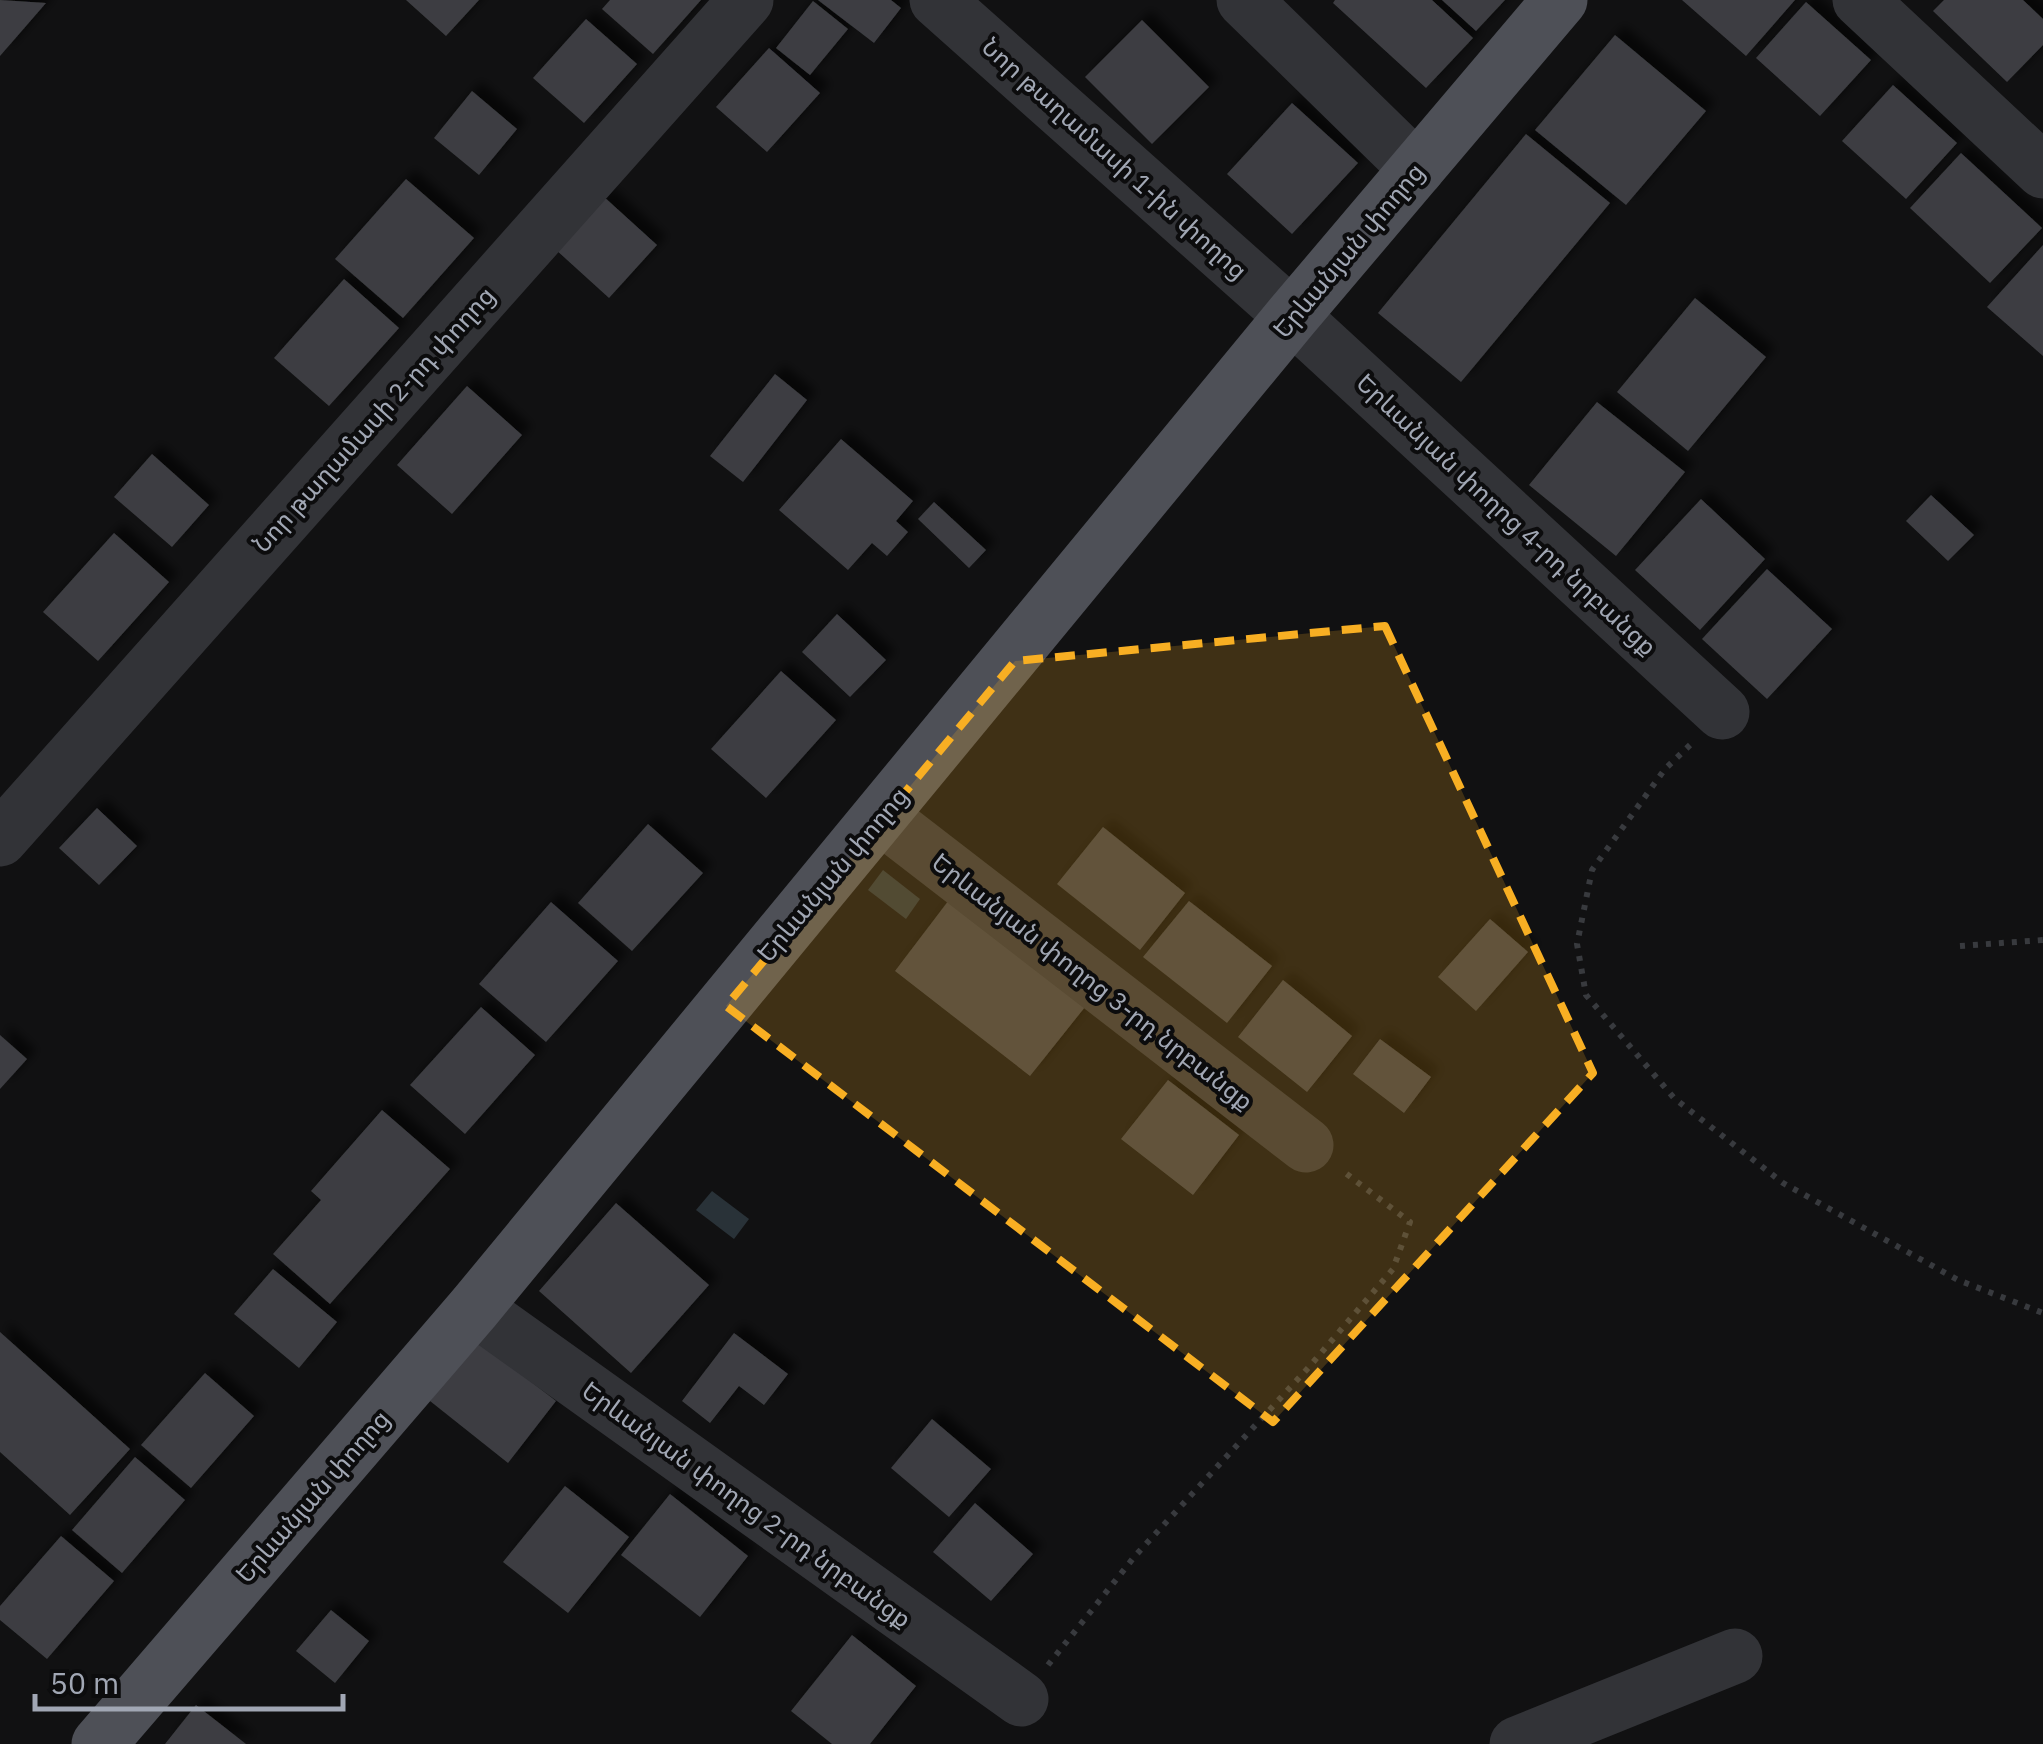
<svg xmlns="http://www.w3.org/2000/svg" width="2043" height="1744" font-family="'IBM Plex Sans','Noto Sans Armenian',sans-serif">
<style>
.water{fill:#293238}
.building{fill:#3d3e42;filter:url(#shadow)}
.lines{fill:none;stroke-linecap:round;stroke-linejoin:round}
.path{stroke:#383a3e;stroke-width:6;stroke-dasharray:5 8;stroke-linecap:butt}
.minor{stroke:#323337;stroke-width:55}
.major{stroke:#4e5057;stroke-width:55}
.marked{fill:#f8af23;fill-opacity:0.2;stroke:#f8af23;stroke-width:8;stroke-dasharray:20 12;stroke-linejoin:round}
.labels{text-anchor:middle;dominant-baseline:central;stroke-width:8;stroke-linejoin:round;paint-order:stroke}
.street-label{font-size:25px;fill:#a1a7b4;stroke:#0c0c0d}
</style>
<defs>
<filter id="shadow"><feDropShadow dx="9" dy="-9" stdDeviation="5" flood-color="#0009"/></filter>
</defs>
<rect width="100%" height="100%" fill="#111112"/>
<g class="water">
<polygon points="883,870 920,899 906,919 868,890"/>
<polygon points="712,1191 749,1219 734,1239 696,1210"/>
</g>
<g class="building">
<polygon points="0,0 46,3 0,56"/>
<polygon points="406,0 479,0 446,36"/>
<polygon points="610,0 701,0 653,54 602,9"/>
<polygon points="818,0 891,0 901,8 874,43"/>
<polygon points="1335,0 1432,0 1473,38 1426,88 1333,3"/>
<polygon points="1442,0 1505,0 1476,31"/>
<polygon points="1682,0 1795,0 1746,56"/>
<polygon points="1944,0 2023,0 2043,19 2043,45 2007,82 1933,11"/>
<polygon points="813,1 848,29 810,75 776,48"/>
<polygon points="1806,2 1871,60 1820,116 1756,58"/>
<polygon points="586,19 637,64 584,123 533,78"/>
<polygon points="1142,20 1209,87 1152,144 1085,77"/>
<polygon points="1615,35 1706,111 1626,205 1535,130"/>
<polygon points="769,48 820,93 767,152 716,107"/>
<polygon points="1893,85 1957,143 1906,199 1842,141"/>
<polygon points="472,91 517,129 479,175 434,138"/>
<polygon points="1292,103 1358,163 1292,234 1227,174"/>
<polygon points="1526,134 1610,203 1461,382 1378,313"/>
<polygon points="1961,153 2042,228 1990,283 1910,208"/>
<polygon points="406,179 474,238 403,318 335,259"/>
<polygon points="603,196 657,245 609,298 555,249"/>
<polygon points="2043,245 2043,356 1987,307"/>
<polygon points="344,279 399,328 329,406 274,358"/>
<polygon points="1695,298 1766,357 1688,451 1617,392"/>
<polygon points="775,374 807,400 743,482 710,456"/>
<polygon points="467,386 522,435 452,514 397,465"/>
<polygon points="1597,402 1685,472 1616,556 1529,485"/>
<polygon points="841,439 913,501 896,521 908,532 887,556 872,543 848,570 779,510"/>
<polygon points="152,454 209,505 172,547 114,497"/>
<polygon points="1931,495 1974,535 1948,561 1906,521"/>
<polygon points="1701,499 1765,559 1700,630 1635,570"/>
<polygon points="934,502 986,550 969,568 918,519"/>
<polygon points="114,533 169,582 98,661 43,612"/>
<polygon points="1767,569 1832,629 1767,699 1702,639"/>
<polygon points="837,614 886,660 850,697 802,652"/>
<polygon points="781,671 836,720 766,798 711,749"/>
<polygon points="97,808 137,846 99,885 59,848"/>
<polygon points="648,824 703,873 632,951 578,903"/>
<polygon points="1103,827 1185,893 1140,950 1057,884"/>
<polygon points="949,900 1085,1007 1030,1076 895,971"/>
<polygon points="1189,901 1272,966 1227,1023 1143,957"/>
<polygon points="551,902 618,961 546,1042 479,984"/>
<polygon points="1490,919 1528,952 1476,1011 1438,977"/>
<polygon points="1283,980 1352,1036 1307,1092 1238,1037"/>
<polygon points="481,1007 535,1055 465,1134 410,1085"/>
<polygon points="0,1035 27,1059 0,1089"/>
<polygon points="1380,1039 1431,1077 1404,1113 1353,1074"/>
<polygon points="1168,1080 1239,1135 1193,1195 1121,1139"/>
<polygon points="382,1110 450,1169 330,1304 273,1254 321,1200 311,1191"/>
<polygon points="616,1203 709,1285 631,1373 539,1291"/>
<polygon points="273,1269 337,1322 299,1368 234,1314"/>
<polygon points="0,1332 130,1449 70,1515 0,1452"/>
<polygon points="734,1333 788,1374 764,1405 739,1386 710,1423 682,1401"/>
<polygon points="477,1340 556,1401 508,1463 430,1401"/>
<polygon points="205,1373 254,1416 191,1488 141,1445"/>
<polygon points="932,1419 991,1469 949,1517 891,1468"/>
<polygon points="135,1457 185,1500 122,1573 72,1530"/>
<polygon points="565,1486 629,1537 568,1613 503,1562"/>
<polygon points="670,1494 748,1556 700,1617 621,1555"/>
<polygon points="975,1503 1033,1554 991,1601 933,1552"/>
<polygon points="61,1536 114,1581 47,1659 0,1620 0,1606"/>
<polygon points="331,1610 369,1641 335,1683 296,1651"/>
<polygon points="852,1635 916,1686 870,1744 832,1744 791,1711"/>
<polygon points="196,1705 246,1744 165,1744"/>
</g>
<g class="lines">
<g class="path">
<polyline points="1690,745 1665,769 1592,870 1577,944 1586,995 1674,1098 1783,1183 1958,1280 2043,1313"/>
<polyline points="1960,946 2043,940"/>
<polyline points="1048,1665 1135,1556 1309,1367 1393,1269 1410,1222 1344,1172"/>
</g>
<g class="minor">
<polyline points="937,0 1292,316 1722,712"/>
<polyline points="1244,0 1417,169"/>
<polyline points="1860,0 2043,171"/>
<polyline points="880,816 1306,1145"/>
<polyline points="0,839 746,0"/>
<polyline points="474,1308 1021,1699"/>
<polyline points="1517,1744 1735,1656"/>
</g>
<polyline class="major" points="99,1744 474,1308 1292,316 1560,0"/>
</g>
<path class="marked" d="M1385 626 1593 1073 1273 1422 726 1006 1015 661Z"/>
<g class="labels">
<g class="street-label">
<text transform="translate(1115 158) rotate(42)">Նոր թաղամասի 1-ին փողոց</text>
<text transform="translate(1348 250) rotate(-50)">Երևանյան փողոց</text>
<text transform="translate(373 419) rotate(-48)">Նոր թաղամասի 2-րդ փողոց</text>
<text transform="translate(1507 514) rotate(43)">Երևանյան փողոց 4-րդ նրբանցք</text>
<text transform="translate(832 874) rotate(-50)">Երևանյան փողոց</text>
<text transform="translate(1093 981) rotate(38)">Երևանյան փողոց 3-րդ նրբանցք</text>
<text transform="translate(312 1496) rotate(-49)">Երևանյան փողոց</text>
<text transform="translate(747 1504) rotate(36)">Երևանյան փողոց 2-րդ նրբանցք</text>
</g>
</g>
<path d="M35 1694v15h308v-15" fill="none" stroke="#a1a7b4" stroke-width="5"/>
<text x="50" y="1694" font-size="30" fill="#a1a7b4" stroke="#0c0c0d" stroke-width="8" paint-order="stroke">50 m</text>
</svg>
